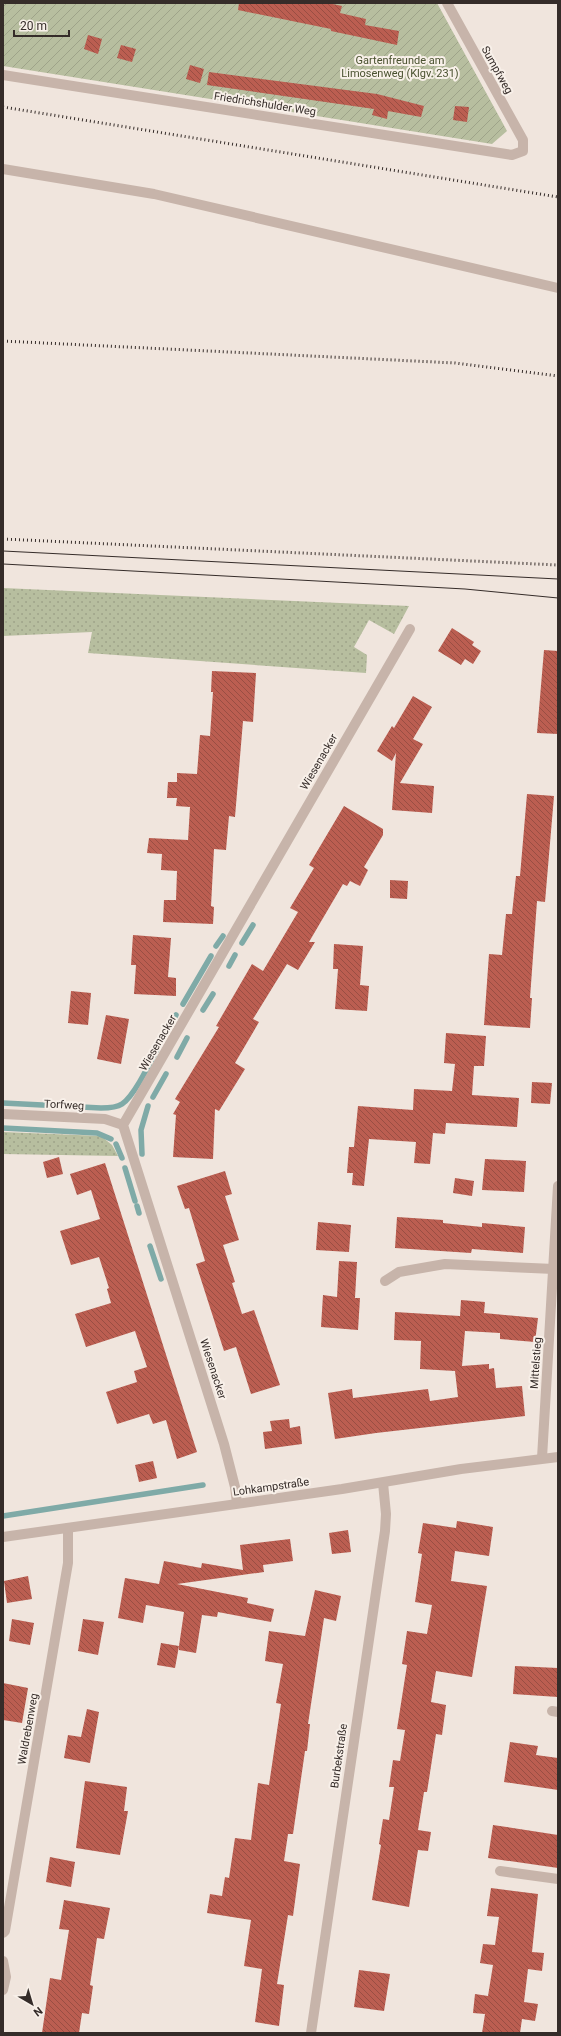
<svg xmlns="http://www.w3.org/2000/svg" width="561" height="2036" font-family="Roboto,sans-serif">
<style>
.grass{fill:url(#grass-dots)}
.garden{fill:url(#garden-furrows)}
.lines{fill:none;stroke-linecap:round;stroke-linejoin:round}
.stream{stroke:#7faaa7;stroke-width:5.5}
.building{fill:url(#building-back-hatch)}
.service{stroke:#c7b4aa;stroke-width:10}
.minor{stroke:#c7b4aa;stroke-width:10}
.tertiary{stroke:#c7b4aa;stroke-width:10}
.tram{stroke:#352c29;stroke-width:1}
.rail{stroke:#352c29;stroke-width:3;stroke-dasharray:1 3;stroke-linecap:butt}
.labels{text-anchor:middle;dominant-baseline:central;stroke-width:4;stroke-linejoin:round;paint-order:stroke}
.park-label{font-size:11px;fill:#49512f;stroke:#f8f0e9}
.street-label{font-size:11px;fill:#352c29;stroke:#f8f0e9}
</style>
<defs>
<pattern id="grass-dots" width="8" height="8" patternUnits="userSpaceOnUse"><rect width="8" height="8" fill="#b7be9f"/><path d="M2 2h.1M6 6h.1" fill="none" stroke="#9ea389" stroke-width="1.8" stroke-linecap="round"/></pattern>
<pattern id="garden-furrows" width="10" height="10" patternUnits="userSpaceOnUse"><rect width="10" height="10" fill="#b7be9f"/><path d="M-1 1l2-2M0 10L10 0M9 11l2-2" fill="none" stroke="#9ea389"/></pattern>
<pattern id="building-back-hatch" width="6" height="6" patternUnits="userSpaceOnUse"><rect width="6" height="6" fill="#bb5e51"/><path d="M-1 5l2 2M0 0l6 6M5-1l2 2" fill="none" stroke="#994e43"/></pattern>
</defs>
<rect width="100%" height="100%" fill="#f0e5dd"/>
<g class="grass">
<polygon points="3,588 409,606 394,634 369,620 354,647 367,655 366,673 88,653 92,632 3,636"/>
<polygon points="3,1132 101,1136 112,1145 118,1156 3,1154"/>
</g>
<polygon class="garden" points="3,3 437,3 507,131 492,144 3,66"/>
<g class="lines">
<g class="stream">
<polyline points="242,943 253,925"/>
<polyline points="216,946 223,936"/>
<polyline points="229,966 235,955"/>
<polyline points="183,1004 211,956"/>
<polyline points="203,1010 213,994"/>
<polyline points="171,1024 176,1015"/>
<polyline points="177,1057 187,1038"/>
<polyline points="153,1097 166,1074"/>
<path d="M3 1103 101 1108C108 1108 116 1108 122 1104 136 1095 155 1052 164 1036"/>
<polyline points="3,1128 97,1133 111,1139"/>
<polyline points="116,1144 122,1158"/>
<polyline points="142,1154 141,1130 148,1106"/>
<polyline points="125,1168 135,1201"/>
<polyline points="137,1206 139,1213"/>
<polyline points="150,1246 161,1279"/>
<polyline points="3,1516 203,1485"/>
</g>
</g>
<g class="building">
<polygon points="239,3 328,3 342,6 340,13 366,19 365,25 399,31 397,45 331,31 331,29 238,10"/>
<polygon points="88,35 102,39 98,54 84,49"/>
<polygon points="121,45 136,49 132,62 117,58"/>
<polygon points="190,65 204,69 200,83 186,79"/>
<polygon points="209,72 377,94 424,106 421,117 388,111 387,119 372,115 374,109 207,85"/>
<polygon points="455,106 469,107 467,122 453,120"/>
<polygon points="452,628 474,642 472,645 481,651 473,664 465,659 461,665 438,651"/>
<polygon points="544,650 558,651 558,734 537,733"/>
<polygon points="212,671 256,673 253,722 243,721 235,817 229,816 226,850 214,849 211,906 214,907 213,924 163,922 164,900 176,900 177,871 161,870 162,854 147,853 149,838 188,840 190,807 176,806 177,798 167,798 168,782 177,782 177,773 197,774 200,735 210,736 213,692 211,692"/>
<polygon points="413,696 432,707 413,739 423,744 400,783 434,786 432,813 392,810 396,753 392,761 377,751 392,726 394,728"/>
<polygon points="527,794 554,796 545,902 537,901 530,998 532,998 530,1028 484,1025 489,954 502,955 506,914 512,914 516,876 520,876"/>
<polygon points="344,806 383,829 383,835 364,867 368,870 360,886 350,881 347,886 343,884 309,942 315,942 298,970 287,964 253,1019 259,1022 235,1063 245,1069 219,1111 215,1109 213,1159 173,1157 176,1115 173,1114 180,1102 175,1099 219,1027 216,1026 252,964 263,971 298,912 290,908 314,868 309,865"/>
<polygon points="390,880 408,881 407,899 390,898"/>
<polygon points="133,935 171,938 168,977 176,978 176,996 134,994 136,965 131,965"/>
<polygon points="334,944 363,946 360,985 369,986 367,1011 335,1009 338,969 333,969"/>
<polygon points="71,991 91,993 88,1025 68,1023"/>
<polygon points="106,1015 129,1019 121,1064 97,1059"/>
<polygon points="446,1033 486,1036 484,1066 474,1066 472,1095 519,1098 517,1127 446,1123 445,1134 433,1133 430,1164 414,1163 416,1142 369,1139 364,1186 352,1185 353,1173 347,1173 349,1147 354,1147 358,1106 413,1110 414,1089 452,1091 455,1064 444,1063"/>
<polygon points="532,1082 552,1083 550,1104 531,1103"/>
<polygon points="59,1157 63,1174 47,1178 43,1162"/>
<polygon points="485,1159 526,1161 524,1192 482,1190"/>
<polygon points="105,1163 197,1452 177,1459 166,1420 153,1424 149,1414 117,1424 106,1392 137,1382 134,1371 147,1367 135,1331 86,1347 75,1314 111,1303 107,1289 109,1288 99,1257 71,1265 60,1231 100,1219 91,1190 77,1195 70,1174"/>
<polygon points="225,1171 232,1194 225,1196 239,1240 223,1245 235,1282 232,1283 242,1314 254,1310 280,1385 251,1394 236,1347 224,1351 196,1264 205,1261 189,1208 185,1209 177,1186"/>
<polygon points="455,1178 474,1181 472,1196 453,1193"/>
<polygon points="397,1217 443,1220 443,1223 482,1227 482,1223 525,1227 523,1253 472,1249 471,1253 395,1248"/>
<polygon points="318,1222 351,1225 349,1252 316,1250"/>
<polygon points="339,1261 357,1262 355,1298 360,1298 358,1330 321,1327 323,1295 337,1297"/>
<polygon points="461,1300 485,1302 484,1313 538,1318 535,1342 500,1339 500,1333 465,1331 462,1366 489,1364 489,1369 494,1368 496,1388 522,1386 525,1416 376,1433 335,1439 328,1393 352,1389 353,1398 428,1389 430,1401 458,1397 455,1371 420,1369 421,1341 394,1340 395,1312 460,1316"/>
<polygon points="289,1419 290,1428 300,1426 302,1444 265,1449 263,1432 272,1431 270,1421"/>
<polygon points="153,1461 157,1478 139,1482 135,1465"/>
<polygon points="457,1521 493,1527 489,1556 455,1551 451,1581 487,1586 472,1677 436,1671 431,1702 446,1705 442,1735 436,1734 427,1792 424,1792 418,1830 431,1832 428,1851 418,1850 409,1907 372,1900 381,1845 379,1844 383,1819 389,1820 394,1787 389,1787 393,1760 400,1761 405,1730 397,1729 407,1665 402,1664 407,1631 427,1634 432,1605 415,1602 422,1554 418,1553 423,1523 456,1528"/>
<polygon points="348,1530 351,1552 332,1554 329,1533"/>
<polygon points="290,1539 293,1561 263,1565 264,1572 177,1584 248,1598 247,1603 274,1609 271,1622 218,1612 217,1617 202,1615 196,1653 179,1650 179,1646 175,1668 157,1665 161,1643 179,1646 184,1612 146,1605 143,1623 118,1618 125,1578 159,1584 164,1561 201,1568 202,1563 243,1570 240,1545"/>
<polygon points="28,1576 32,1599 7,1603 4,1581"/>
<polygon points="315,1590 341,1596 336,1621 324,1618 308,1724 310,1724 307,1751 305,1751 293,1834 288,1834 284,1861 300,1864 293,1916 288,1915 277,1984 284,1985 279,2026 255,2022 262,1969 244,1966 251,1920 207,1913 210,1894 222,1896 225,1877 229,1878 235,1838 251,1840 258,1783 269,1785 281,1704 276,1703 283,1664 265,1661 269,1631 305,1636"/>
<polygon points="12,1619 34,1623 30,1645 9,1641"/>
<polygon points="83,1619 104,1622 98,1655 78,1651"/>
<polygon points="515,1666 558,1668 558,1697 513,1694"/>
<polygon points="3,1683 28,1688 22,1723 3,1720"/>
<polygon points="87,1709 99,1712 90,1763 64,1758 68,1735 81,1737"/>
<polygon points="510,1742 538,1746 536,1755 558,1758 558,1790 504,1782"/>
<polygon points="85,1781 127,1787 124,1811 128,1811 120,1855 76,1848"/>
<polygon points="493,1825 558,1835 558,1868 488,1858"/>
<polygon points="50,1857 75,1862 71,1887 46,1882"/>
<polygon points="491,1888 538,1894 532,1952 544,1953 542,1971 528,1969 524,2002 538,2004 535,2021 522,2019 520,2033 482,2033 485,2014 473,2013 475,1994 488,1996 493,1965 480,1963 483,1944 495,1945 499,1917 487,1916"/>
<polygon points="64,1900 110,1908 104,1939 97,1938 90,1985 93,1986 89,2014 82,2013 79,2033 42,2033 50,1978 61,1980 69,1930 59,1929"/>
<polygon points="359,1970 390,1974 384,2011 354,2007"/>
</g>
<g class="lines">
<g class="service">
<polyline points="3,169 154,194 558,288"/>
<polyline points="552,1711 558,1712"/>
<polyline points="500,1871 558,1879"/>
</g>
<g class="minor">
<polyline points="3,75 512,155 523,151 523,140 447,3"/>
<polyline points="3,1114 105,1119 123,1125"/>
<polyline points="385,1281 399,1272 445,1264 554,1269"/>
<polyline points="542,1458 558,1186"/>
<polyline points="237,1503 235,1487 224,1444 123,1125 410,629"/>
<polyline points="3,1933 5,1931 68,1563 68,1528"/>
<polyline points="3,1961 6,1977 3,1990"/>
<polyline points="311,2033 385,1531 386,1514 383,1483"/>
</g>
<polyline class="tertiary" points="3,1537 342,1489 461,1469 558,1457"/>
<g class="tram">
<polyline points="3,551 558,579"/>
<polyline points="3,564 465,589 558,598"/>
</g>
<g class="rail">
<polyline points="3,107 558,197"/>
<polyline points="3,341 455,363 558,376"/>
<polyline points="3,539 558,565"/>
</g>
</g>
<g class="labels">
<g class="park-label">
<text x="400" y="60">Gartenfreunde am<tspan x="400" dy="13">Limosenweg (Klgv. 231)</tspan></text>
</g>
<g class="street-label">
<text transform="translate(497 70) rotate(61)">Sumpfweg</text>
<text transform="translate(265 104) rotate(9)">Friedrichshulder Weg</text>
<text transform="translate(319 762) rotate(-60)">Wiesenacker</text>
<text transform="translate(158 1043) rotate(-60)">Wiesenacker</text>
<text transform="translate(64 1105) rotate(3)">Torfweg</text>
<text transform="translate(536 1363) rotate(-86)">Mittelstieg</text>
<text transform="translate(213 1369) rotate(72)">Wiesenacker</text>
<text transform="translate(271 1487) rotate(-8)">Lohkampstraße</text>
<text transform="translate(28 1729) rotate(-80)">Waldrebenweg</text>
<text transform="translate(339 1756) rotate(-82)">Burbekstraße</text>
</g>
</g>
<rect width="561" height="2036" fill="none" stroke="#352c29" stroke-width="8"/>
<g transform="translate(32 2004) rotate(142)" stroke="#f8f0e9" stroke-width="3" paint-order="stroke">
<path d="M0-3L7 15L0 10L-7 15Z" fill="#352c29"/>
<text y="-6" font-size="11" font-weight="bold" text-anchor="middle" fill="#352c29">N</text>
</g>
<path d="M14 30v6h55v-6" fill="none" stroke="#352c29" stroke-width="2"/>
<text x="20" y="30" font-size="12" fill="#352c29" stroke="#f8f0e9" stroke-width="3" paint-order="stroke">20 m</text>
</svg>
